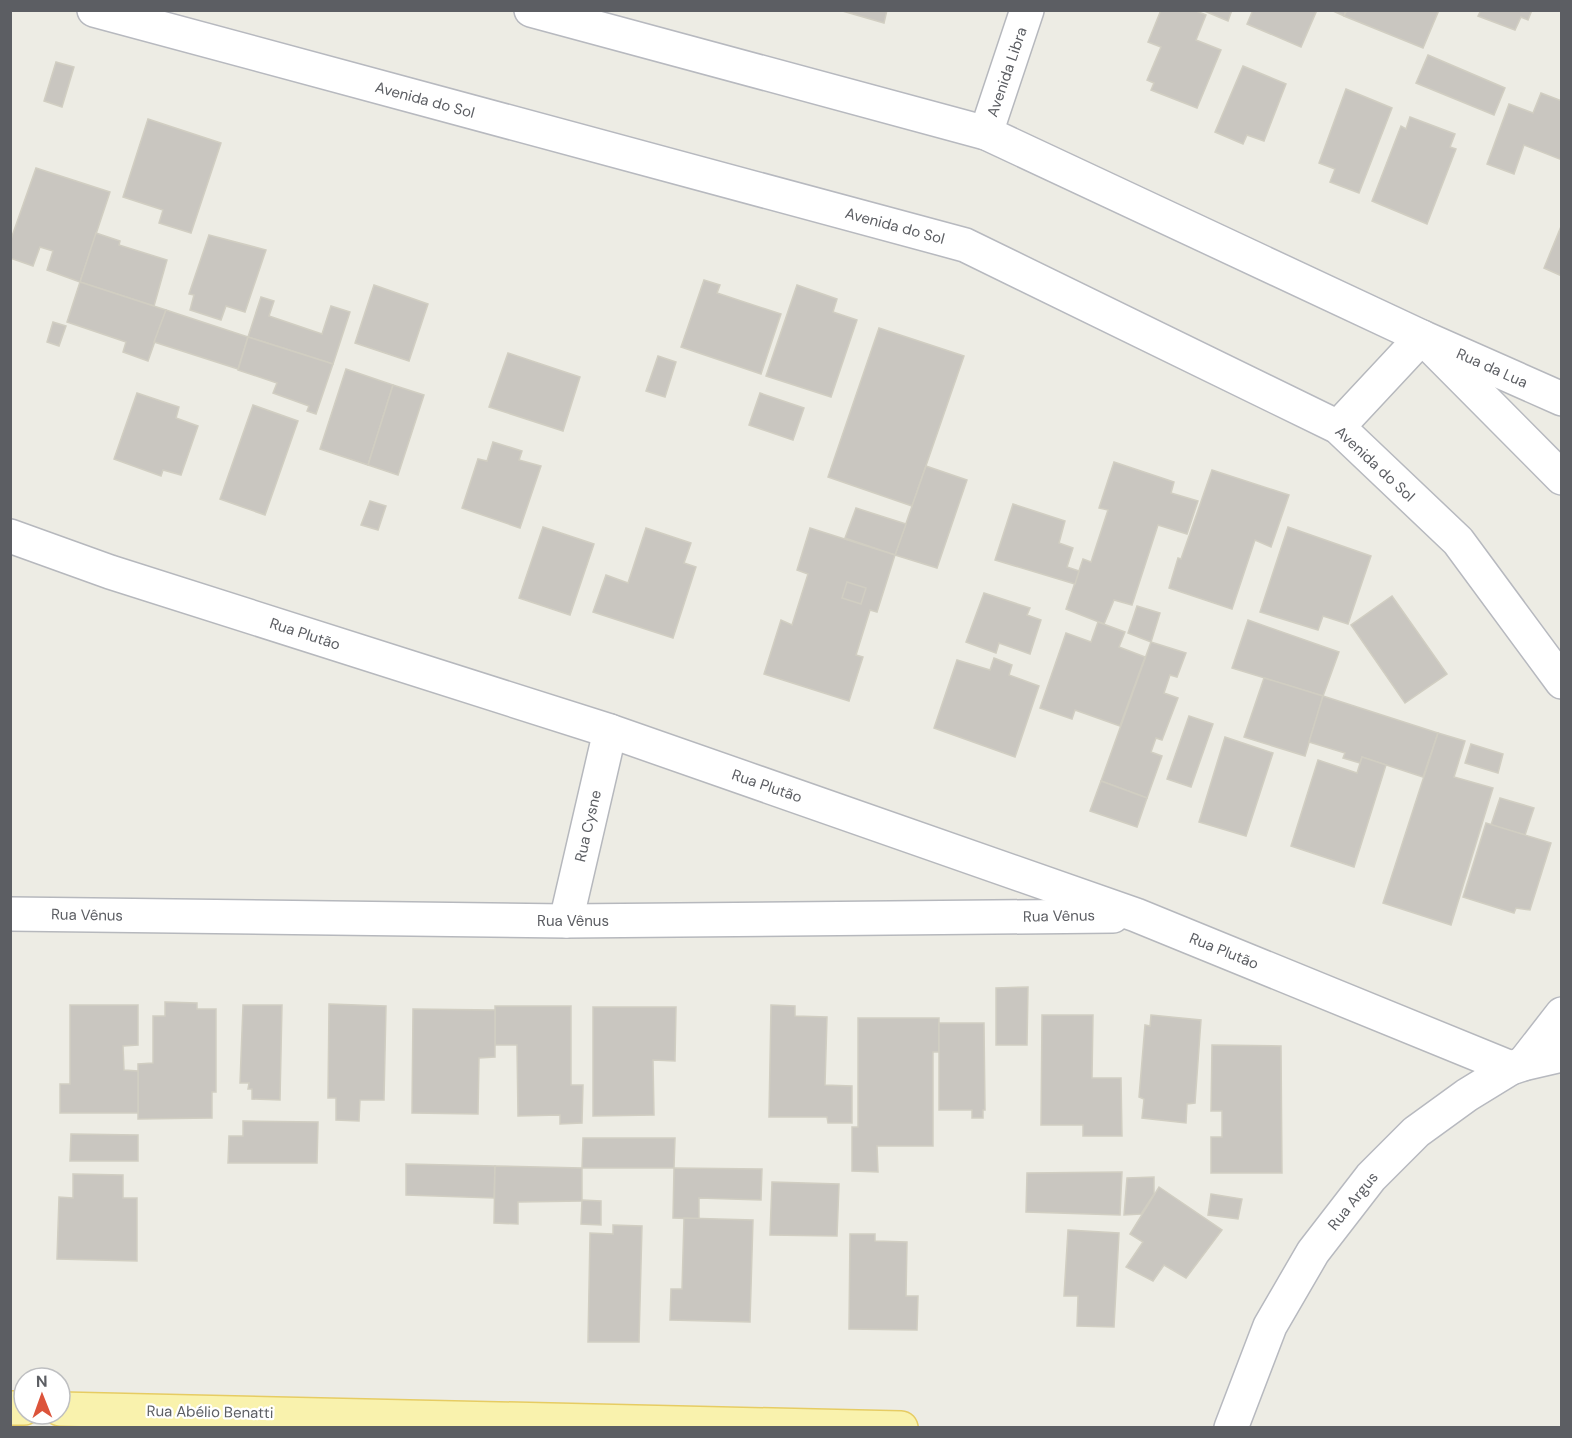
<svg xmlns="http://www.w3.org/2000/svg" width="1572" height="1438" font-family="'DM Sans',sans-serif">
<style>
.building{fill:#c9c6c0;stroke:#d1cec2;stroke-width:1.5}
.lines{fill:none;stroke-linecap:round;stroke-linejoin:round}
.street-casing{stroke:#b6b8bd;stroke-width:36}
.secondary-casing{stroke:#b7b9bf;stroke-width:36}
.primary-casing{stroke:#e6cc63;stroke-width:36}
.street{stroke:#fff;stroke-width:33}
.secondary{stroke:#fff;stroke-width:33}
.primary{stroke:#f9f2ad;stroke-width:33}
.labels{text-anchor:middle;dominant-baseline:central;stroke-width:4.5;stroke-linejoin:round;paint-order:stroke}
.street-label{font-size:15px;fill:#5c5e63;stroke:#fff}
</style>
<rect width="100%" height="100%" fill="#edece4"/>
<g class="building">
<polygon points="839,10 887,10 884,23"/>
<polygon points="1161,10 1194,10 1206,15 1196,40 1221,50 1197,108 1151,90 1154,83 1147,80 1161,47 1148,42"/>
<polygon points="1202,10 1232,10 1228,21"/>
<polygon points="1253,10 1317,10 1301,47 1247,24"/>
<polygon points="1331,10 1346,10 1344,16"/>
<polygon points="1347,10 1439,10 1423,48 1344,16"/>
<polygon points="1481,10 1532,10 1528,20 1521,17 1515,30 1478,16"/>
<polygon points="1428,55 1505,88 1494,115 1416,83"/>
<polygon points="56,62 74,67 62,107 44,101"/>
<polygon points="1243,66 1286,84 1264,141 1247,135 1243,144 1215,132"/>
<polygon points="1346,89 1392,108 1359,193 1330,182 1335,169 1319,163"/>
<polygon points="1541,93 1562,101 1562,160 1524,145 1514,174 1487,164 1509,104 1533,113"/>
<polygon points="1410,117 1455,134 1450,147 1456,149 1427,224 1372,201 1401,126 1406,129"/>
<polygon points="148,119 221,143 191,233 159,223 163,210 123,197"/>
<polygon points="36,168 110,192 80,282 47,270 53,251 40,247 33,266 10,258 10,242"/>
<polygon points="1562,224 1562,276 1544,268"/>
<polygon points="96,233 120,241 119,245 167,260 154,306 80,282"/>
<polygon points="209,235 266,250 245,312 226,306 221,320 190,310 194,295 189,294"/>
<polygon points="704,280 720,285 717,293 781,314 761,374 681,347"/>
<polygon points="80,282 166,310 148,361 123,352 126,342 67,322"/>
<polygon points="374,285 428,304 409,361 355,343"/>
<polygon points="797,285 837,299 833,312 857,320 831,397 766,376"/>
<polygon points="261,297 274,301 269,316 322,334 331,306 350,312 333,364 248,337"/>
<polygon points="166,310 248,337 238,369 154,342"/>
<polygon points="53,322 66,326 59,346 47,342"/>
<polygon points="879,328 964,356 912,506 828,477"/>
<polygon points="248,337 333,364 316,414 307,411 309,406 273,393 277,383 238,370"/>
<polygon points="508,353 580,377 563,431 489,407"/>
<polygon points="658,356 676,362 665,397 646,391"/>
<polygon points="346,369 393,385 368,465 320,449"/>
<polygon points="393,385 424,395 398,475 368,465"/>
<polygon points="137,393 179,407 176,418 198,426 181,475 163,470 161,476 114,459"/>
<polygon points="760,393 804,408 793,440 749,425"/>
<polygon points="253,405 298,421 265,515 220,499"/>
<polygon points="493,442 522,451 519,460 541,466 520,528 462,508 478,459 487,461"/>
<polygon points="1114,462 1174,482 1171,493 1198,501 1187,534 1158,525 1132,605 1114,600 1104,624 1066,609 1083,559 1091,562 1108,510 1099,508"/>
<polygon points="926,466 967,480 937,568 895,555"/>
<polygon points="1212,470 1289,495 1271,547 1255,540 1232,609 1169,588 1178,558 1181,559"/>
<polygon points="370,501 386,506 378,530 361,525"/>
<polygon points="1013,504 1065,521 1059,543 1073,548 1067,567 1079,571 1075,584 995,560"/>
<polygon points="856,508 906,524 895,555 845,538"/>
<polygon points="543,527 594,544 570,615 519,598"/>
<polygon points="1288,527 1371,556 1348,624 1323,616 1318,630 1260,612"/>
<polygon points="646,528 691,543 684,563 696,567 673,638 593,612 606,575 628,583"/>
<polygon points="810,528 895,555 877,612 870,610 856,655 863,657 849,701 764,674 781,620 792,625 808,574 797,570"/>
<polygon points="847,582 866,588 861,604 842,598"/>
<polygon points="984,593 1030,608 1027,615 1041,620 1030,654 999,643 996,653 966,642"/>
<polygon points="1392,596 1447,674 1405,703 1351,625"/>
<polygon points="1137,606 1160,613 1151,642 1128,633"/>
<polygon points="1248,620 1339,652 1323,696 1232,668"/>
<polygon points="1098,622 1125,632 1119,647 1145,657 1120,726 1075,710 1072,719 1040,708 1066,633 1091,642"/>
<polygon points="1151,642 1186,653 1177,677 1170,675 1164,693 1178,698 1162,740 1156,738 1151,752 1162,756 1147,798 1101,781"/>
<polygon points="994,658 1012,665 1009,675 1039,686 1015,757 934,728 957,660 990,670"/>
<polygon points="1264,678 1323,696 1305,756 1244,737"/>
<polygon points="1323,696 1438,733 1423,777 1362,757 1360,763 1343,758 1345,753 1309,742"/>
<polygon points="1189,716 1213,724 1191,787 1167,779"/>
<polygon points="1438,733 1465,741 1454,777 1493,788 1451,925 1383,903"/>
<polygon points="1225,737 1273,753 1246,836 1199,822"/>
<polygon points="1471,744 1503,754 1498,773 1465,763"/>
<polygon points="1362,757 1386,765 1354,867 1291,846 1318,760 1357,773"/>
<polygon points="1101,781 1147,798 1137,827 1090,811"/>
<polygon points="1500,798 1534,808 1525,835 1491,825"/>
<polygon points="1486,823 1551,843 1530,910 1516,908 1514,913 1463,897"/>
<polygon points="1028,987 1027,1045 996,1045 996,988"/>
<polygon points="165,1002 197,1003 197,1009 216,1009 216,1092 212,1092 212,1118 138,1119 138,1064 153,1063 153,1016 165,1016"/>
<polygon points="329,1004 386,1006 384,1100 360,1100 359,1121 336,1120 336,1098 328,1098"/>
<polygon points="70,1005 138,1005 138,1045 123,1046 124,1070 138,1071 138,1113 60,1113 60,1084 70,1084"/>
<polygon points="243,1005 282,1005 280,1100 252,1099 252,1089 248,1089 249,1083 240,1083"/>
<polygon points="771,1005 795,1006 795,1016 827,1017 825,1085 852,1086 852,1123 828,1123 827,1117 769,1117"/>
<polygon points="495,1006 571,1006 571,1085 583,1085 582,1123 560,1124 560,1115 518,1116 517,1045 495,1045"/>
<polygon points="593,1007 676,1007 675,1061 653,1060 654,1115 593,1116"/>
<polygon points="413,1009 495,1010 495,1057 479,1058 478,1114 412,1113"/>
<polygon points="1042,1015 1093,1015 1092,1078 1121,1078 1122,1136 1083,1136 1083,1125 1041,1125"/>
<polygon points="1151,1015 1201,1020 1195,1103 1187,1104 1186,1123 1142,1118 1144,1099 1139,1097 1145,1025 1150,1026"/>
<polygon points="858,1018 939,1018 939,1052 933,1052 933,1146 877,1146 878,1172 852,1171 852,1127 858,1127"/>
<polygon points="939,1023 984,1023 985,1110 983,1110 983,1118 972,1118 972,1110 939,1110"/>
<polygon points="1212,1045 1281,1046 1282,1173 1211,1173 1211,1137 1222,1137 1222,1111 1211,1111"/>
<polygon points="243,1121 318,1122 317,1163 228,1163 229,1136 243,1136"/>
<polygon points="71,1134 138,1135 138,1161 70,1161"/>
<polygon points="583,1138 675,1138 674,1168 582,1168"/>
<polygon points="406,1164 495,1166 494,1198 406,1195"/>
<polygon points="495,1166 582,1168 582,1201 518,1202 518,1224 494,1223"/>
<polygon points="674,1168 762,1169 761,1200 699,1198 699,1219 673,1218"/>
<polygon points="1122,1172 1120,1215 1026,1212 1027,1173"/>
<polygon points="73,1174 123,1175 123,1198 137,1198 137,1261 57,1259 59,1197 73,1198"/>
<polygon points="1154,1177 1154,1194 1141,1214 1124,1215 1127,1178"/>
<polygon points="772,1182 839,1184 837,1236 770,1235"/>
<polygon points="1159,1187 1222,1230 1186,1278 1164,1265 1153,1281 1126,1267 1143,1242 1130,1234"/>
<polygon points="1211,1194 1242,1199 1238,1219 1208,1215"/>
<polygon points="582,1200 601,1201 601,1225 581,1224"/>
<polygon points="684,1218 753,1220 750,1322 670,1320 671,1289 682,1289"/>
<polygon points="613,1225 642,1226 639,1342 588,1342 590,1233 613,1234"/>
<polygon points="1068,1230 1119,1233 1114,1327 1077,1326 1078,1296 1064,1296"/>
<polygon points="850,1234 875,1234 875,1241 907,1242 906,1296 918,1296 917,1330 849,1329"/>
</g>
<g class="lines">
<g class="street-casing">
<g id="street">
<polyline points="986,133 1027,10"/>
<polyline points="1338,427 1422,337 1562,399"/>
<polyline points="10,536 110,572 610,731 1136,915 1511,1068"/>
<polyline points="10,914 566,921 1113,916"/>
<polyline points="566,921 610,731"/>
</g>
</g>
<g class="secondary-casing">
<g id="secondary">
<polyline points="94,10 965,245 1338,427 1458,541 1562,682"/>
<polyline points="531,10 986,133 1422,337 1562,478"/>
<polyline points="1523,1064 1562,1014"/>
<polyline points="1231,1428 1270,1326 1313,1252 1371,1177 1416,1132 1467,1095 1511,1068 1523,1064 1562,1055"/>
</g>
</g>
<g class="primary-casing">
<g id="primary">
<polyline points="10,1408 24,1408"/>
<polyline points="60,1409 901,1428"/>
</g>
</g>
<use href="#street" class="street"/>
<use href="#secondary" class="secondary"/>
<use href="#primary" class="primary"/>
</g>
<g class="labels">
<g class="street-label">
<text transform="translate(1007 72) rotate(-71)">Avenida Libra</text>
<text transform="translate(425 100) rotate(15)">Avenida do Sol</text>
<text transform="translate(895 226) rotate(15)">Avenida do Sol</text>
<text transform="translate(1492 368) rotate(24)">Rua da Lua</text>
<text transform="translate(1375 464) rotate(43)">Avenida do Sol</text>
<text transform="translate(305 634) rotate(18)">Rua Plutão</text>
<text transform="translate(767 786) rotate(19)">Rua Plutão</text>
<text transform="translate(588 826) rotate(-77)">Rua Cysne</text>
<text transform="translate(87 915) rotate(1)">Rua Vênus</text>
<text transform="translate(1059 916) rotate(-1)">Rua Vênus</text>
<text x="573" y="921">Rua Vênus</text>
<text transform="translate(1224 951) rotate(22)">Rua Plutão</text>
<text transform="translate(1353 1201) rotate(-51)">Rua Argus</text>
<text transform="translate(210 1412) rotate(1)">Rua Abélio Benatti</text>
</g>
</g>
<rect width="1572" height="1438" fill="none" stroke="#5c5e63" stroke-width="24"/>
<g transform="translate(42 1396) rotate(359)"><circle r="28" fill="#ffffff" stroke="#bebfc1" stroke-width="1.5"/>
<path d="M0-4.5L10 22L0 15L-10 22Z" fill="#dc543b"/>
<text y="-9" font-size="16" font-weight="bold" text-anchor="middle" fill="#5c5e63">N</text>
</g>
</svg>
